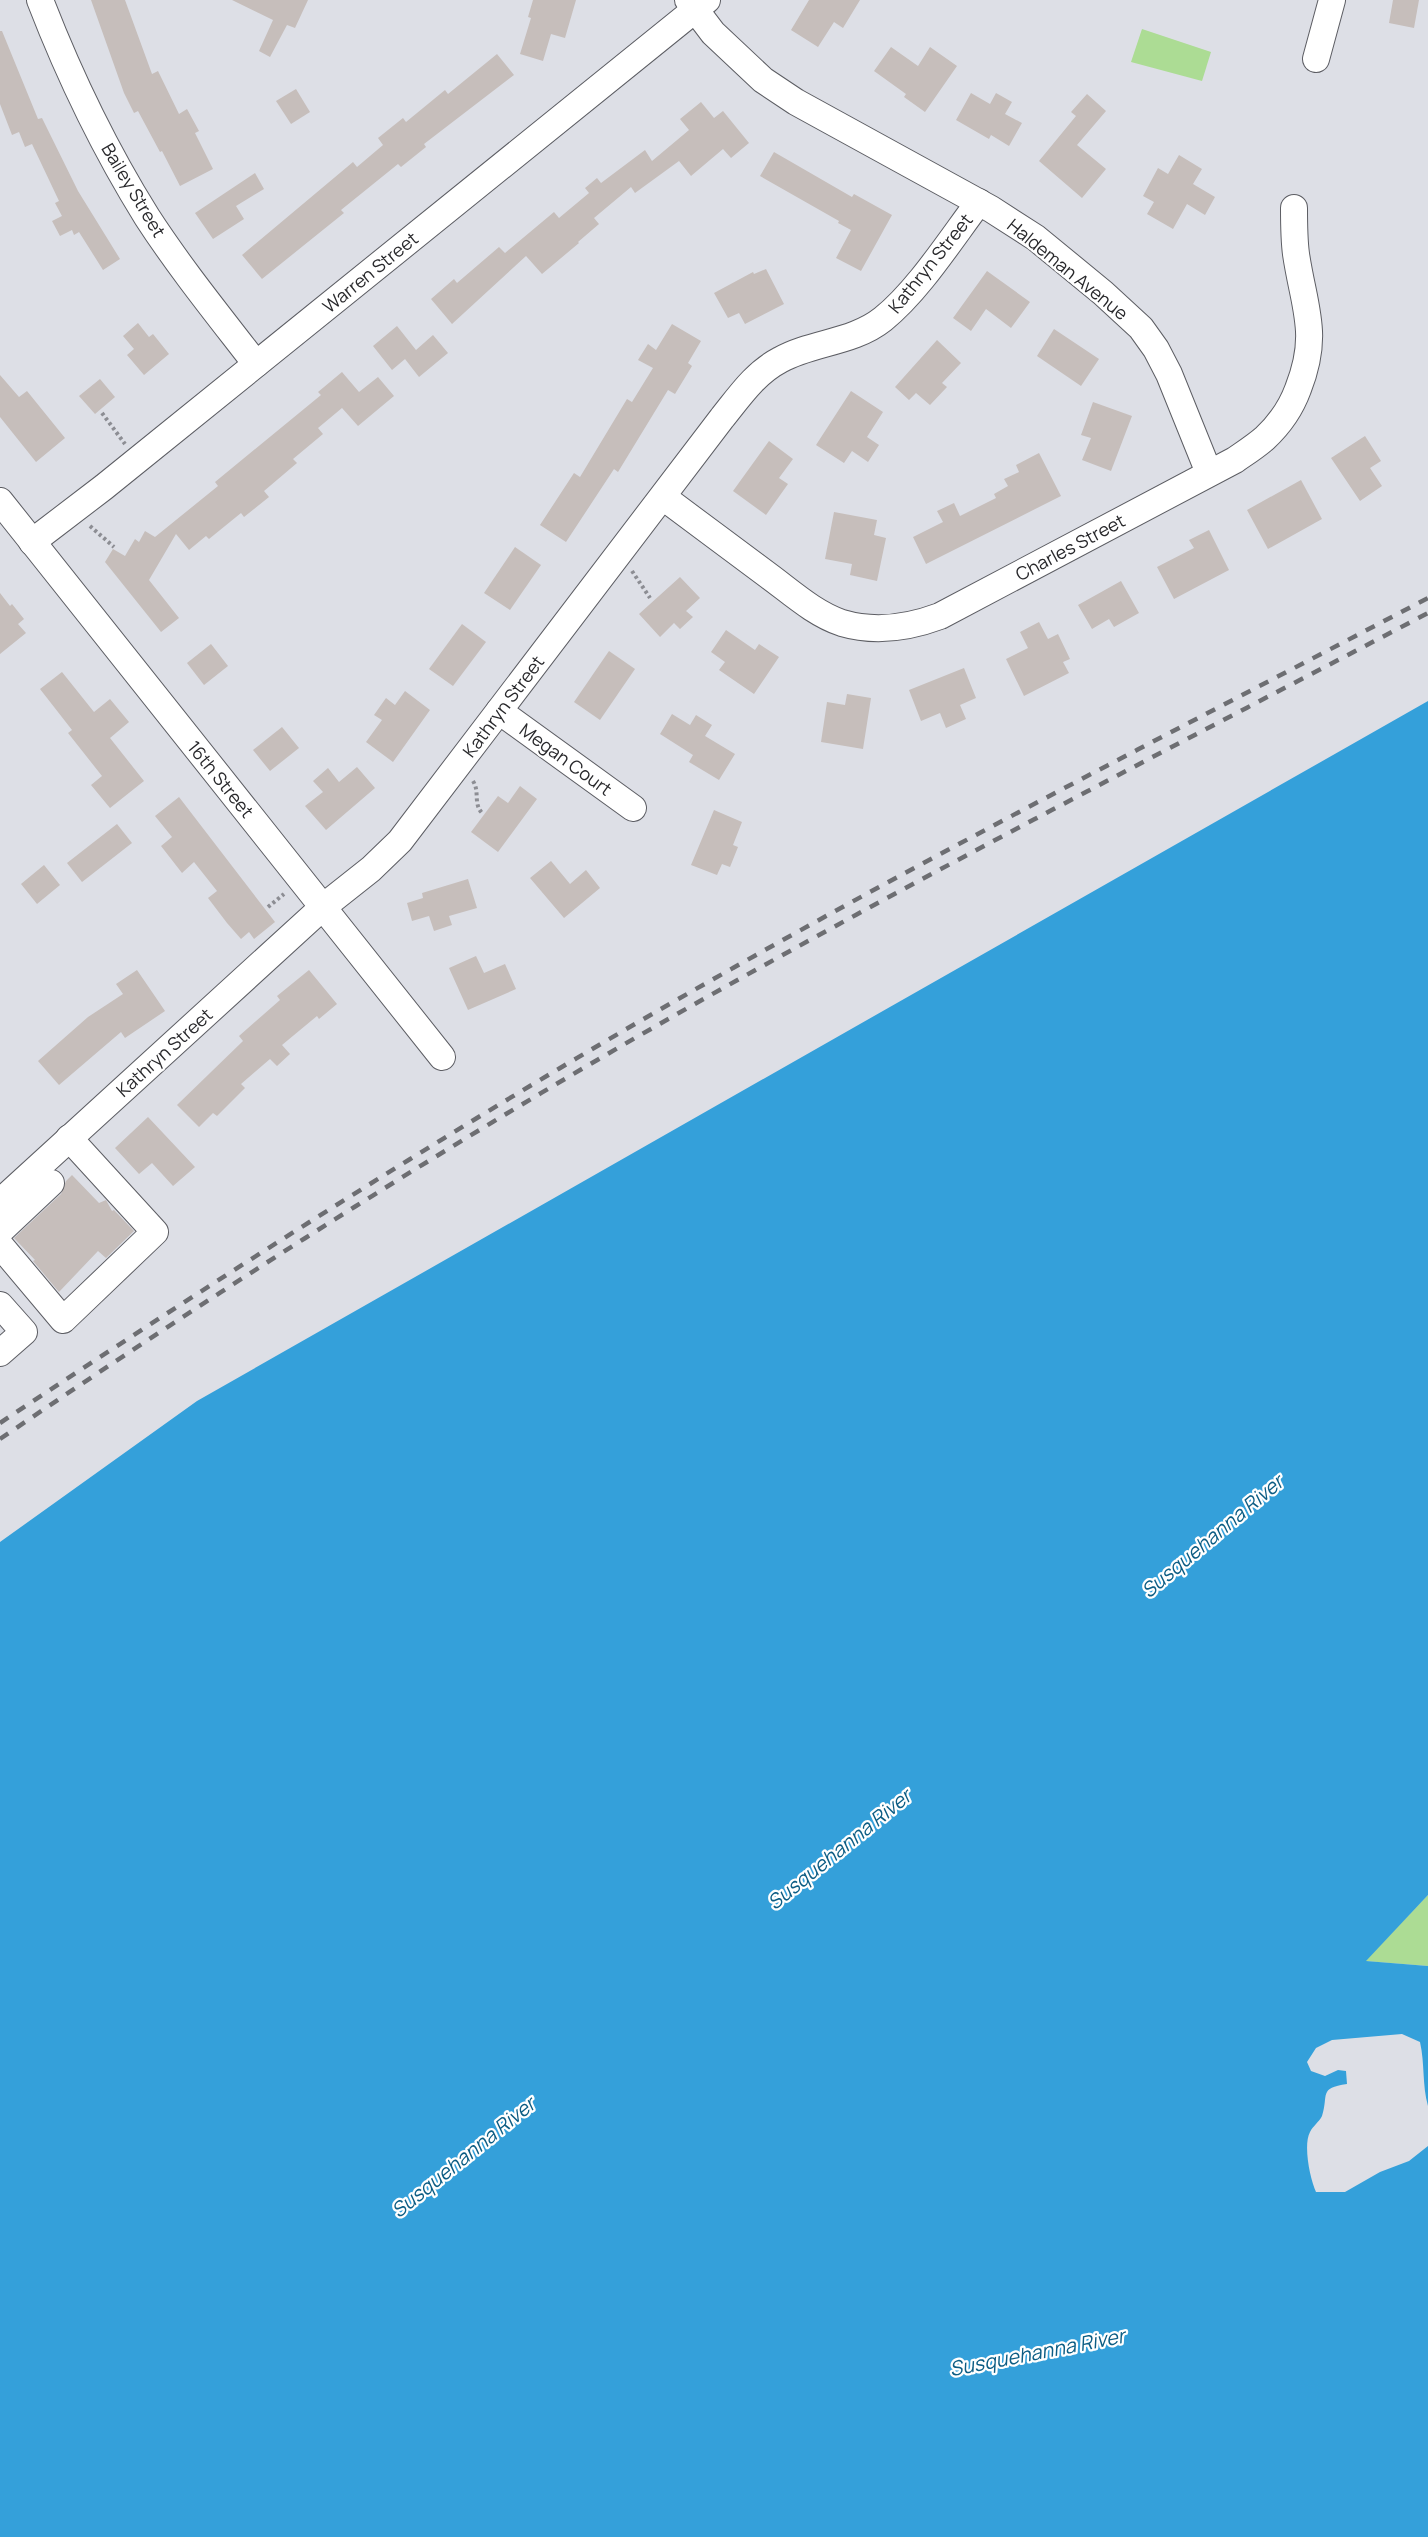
<svg xmlns="http://www.w3.org/2000/svg" width="1428" height="2537" font-family="Manrope,sans-serif">
<style>
.green{fill:#acdc94}
.water{fill:#34a0da}
.building{fill:#c6bebb}
.lines{fill:none;stroke-linecap:round;stroke-linejoin:round}
.minor-casing{stroke:#5c5d63;stroke-width:28}
.path{stroke:#8c8d93;stroke-width:4;stroke-dasharray:3 3;stroke-linecap:butt}
.minor{stroke:#fff;stroke-width:26}
.rail{stroke:#6d6e72;stroke-width:4.5;stroke-dasharray:10 10;stroke-linecap:butt}
.labels{text-anchor:middle;dominant-baseline:central;stroke-width:4.5;stroke-linejoin:round;paint-order:stroke}
.street-label{font-size:18px;fill:#29292c;stroke:#fff}
.water-label{font-size:20px;font-style:italic;fill:#0c5d84;stroke:#fff}
</style>
<rect width="100%" height="100%" fill="#dddfe6"/>
<g class="green">
<polygon points="1142,29 1211,52 1202,81 1131,62"/>
<polygon points="1428,1895 1428,1966 1365,1961"/>
</g>
<path class="water" d="M1428 701V1895L1366 1961 1428 1966V2106C1422 2085 1425 2064 1420 2042L1402 2034 1332 2040 1316 2048 1307 2062 1311 2071 1325 2076 1338 2070 1346 2071 1347 2084C1318 2088 1329 2095 1322 2116 1319 2122 1313 2126 1310 2132 1303 2145 1310 2179 1316 2192H1345L1380 2172 1409 2161 1428 2146V2537H0V1542L197 1401Z"/>
<g class="building">
<polygon points="91,0 125,0 152,74 158,71 179,114 187,109 199,131 195,133 213,169 180,186 162,151 160,152 138,111 134,113 124,93"/>
<polygon points="232,0 308,0 295,28 287,25 270,57 259,51 273,20"/>
<polygon points="533,0 576,0 565,38 551,34 543,61 520,54 531,18 528,17"/>
<polygon points="809,0 860,0 843,28 834,22 818,47 791,30"/>
<polygon points="1393,0 1419,0 1414,28 1389,23"/>
<polygon points="0,31 2,31 38,119 42,118 78,191 120,259 103,270 79,232 74,235 72,230 60,236 52,221 62,216 55,203 59,201 32,144 25,147 19,132 12,135 0,104"/>
<polygon points="891,47 918,66 930,47 957,66 925,112 904,97 906,94 874,71"/>
<polygon points="497,54 514,75 424,144 426,147 401,167 398,164 341,210 344,213 262,279 242,255 353,162 357,167 383,145 378,138 403,118 406,122 445,90 448,94"/>
<polygon points="296,89 310,112 291,124 276,101"/>
<polygon points="971,93 990,104 996,93 1012,102 1005,114 1022,123 1009,146 991,135 989,139 956,120"/>
<polygon points="1087,94 1106,111 1077,145 1106,169 1082,198 1039,161 1076,116 1071,112"/>
<polygon points="701,102 714,118 723,111 749,143 731,158 723,149 691,176 679,161 635,193 631,187 594,218 599,224 578,242 579,243 542,274 526,256 452,324 431,299 454,279 457,283 499,247 505,253 554,212 559,218 589,193 585,188 597,178 601,183 645,150 652,161 689,130 680,119"/>
<polygon points="774,152 852,197 854,194 892,215 861,271 836,258 851,230 838,223 839,221 760,176"/>
<polygon points="1179,155 1202,169 1193,184 1215,197 1205,215 1187,204 1173,229 1147,214 1154,202 1143,196 1158,168 1168,174"/>
<polygon points="255,173 264,189 236,206 244,219 213,239 195,213"/>
<polygon points="766,269 784,304 745,324 739,313 728,318 714,293 753,272 754,274"/>
<polygon points="987,271 1030,302 1011,328 986,309 971,331 953,318"/>
<polygon points="138,323 149,337 153,334 169,354 144,375 127,355 134,349 123,336"/>
<polygon points="672,324 701,341 688,363 692,366 675,394 668,390 618,472 614,469 566,542 540,525 574,473 580,477 627,399 632,402 653,368 638,360 648,344 656,350"/>
<polygon points="397,326 416,350 433,335 448,353 419,377 405,359 392,370 373,346"/>
<polygon points="1054,329 1099,359 1081,386 1037,356"/>
<polygon points="937,340 961,363 942,383 947,387 930,405 916,393 909,400 895,387"/>
<polygon points="342,372 359,392 378,377 394,396 358,426 342,408 318,428 323,434 293,459 297,463 264,491 269,497 244,517 241,513 209,539 206,536 189,550 176,534 149,580 179,618 161,632 105,562 113,549 125,556 135,539 139,542 145,531 155,537 218,486 215,482 321,395 318,392"/>
<polygon points="0,375 19,397 27,391 65,438 36,462 0,417"/>
<polygon points="100,379 115,397 95,414 79,396"/>
<polygon points="851,391 883,412 867,437 879,445 868,462 852,451 844,463 816,445"/>
<polygon points="1093,402 1132,416 1111,471 1082,460 1091,438 1081,435"/>
<polygon points="1365,436 1381,461 1370,468 1382,486 1360,501 1331,458"/>
<polygon points="769,441 793,459 779,478 788,484 766,515 733,491"/>
<polygon points="1039,453 1061,496 926,564 913,537 943,522 937,511 954,503 960,516 996,498 994,494 1008,486 1004,479 1019,472 1016,465"/>
<polygon points="1301,480 1322,519 1268,549 1247,510"/>
<polygon points="834,512 877,520 874,535 886,538 877,581 850,575 852,564 825,559"/>
<polygon points="1209,530 1229,570 1174,599 1157,567 1194,548 1189,540"/>
<polygon points="515,547 541,565 510,610 484,593"/>
<polygon points="680,577 700,598 686,611 693,617 680,629 674,623 660,637 639,614"/>
<polygon points="1121,581 1139,613 1114,627 1109,619 1092,629 1078,605"/>
<polygon points="0,593 10,606 12,604 24,619 18,624 26,633 0,654"/>
<polygon points="1039,622 1048,639 1058,634 1070,659 1063,662 1069,673 1024,696 1006,659 1028,648 1020,632"/>
<polygon points="462,624 486,642 453,686 429,669"/>
<polygon points="726,630 755,650 759,644 779,657 754,694 719,670 725,662 711,652"/>
<polygon points="211,644 228,666 204,685 187,663"/>
<polygon points="609,651 635,669 600,720 574,702"/>
<polygon points="964,668 976,698 960,705 966,719 946,728 940,713 921,721 909,690"/>
<polygon points="62,672 94,712 110,699 129,722 110,738 144,781 110,808 91,785 102,776 68,733 72,730 40,689"/>
<polygon points="405,691 430,710 393,762 366,742 382,720 374,715 386,698 395,705"/>
<polygon points="847,694 871,698 863,749 821,742 827,702 845,705"/>
<polygon points="672,714 690,725 696,715 712,725 705,736 735,754 719,780 689,762 693,755 660,734"/>
<polygon points="282,727 299,748 270,771 253,750"/>
<polygon points="357,767 375,788 326,830 305,806 323,792 313,781 328,768 339,782"/>
<polygon points="520,786 537,799 498,852 471,832 498,796 508,803"/>
<polygon points="179,797 275,922 254,939 249,932 241,939 227,923 208,898 217,891 194,862 182,873 161,846 172,837 155,816"/>
<polygon points="714,810 742,822 733,845 738,847 730,867 722,864 717,875 691,865"/>
<polygon points="117,824 132,843 82,882 67,863"/>
<polygon points="551,861 570,884 586,870 600,888 564,918 530,878"/>
<polygon points="44,865 60,885 37,904 21,884"/>
<polygon points="468,879 477,908 449,916 452,925 434,931 429,916 412,921 407,903 423,898 422,893"/>
<polygon points="476,956 484,973 505,964 516,989 468,1010 449,968"/>
<polygon points="137,970 165,1011 125,1038 121,1032 59,1085 38,1061 88,1017 123,994 116,984"/>
<polygon points="309,970 337,1004 319,1019 317,1016 282,1045 290,1054 277,1066 270,1059 241,1084 245,1088 217,1116 213,1113 199,1127 177,1105 243,1041 239,1036 280,1000 277,996"/>
<polygon points="148,1117 195,1167 173,1186 152,1163 139,1174 115,1148"/>
<polygon points="72,1175 99,1203 106,1200 112,1211 114,1210 134,1231 106,1258 98,1251 59,1292 33,1261 35,1260 14,1238 61,1194 66,1181"/>
</g>
<g class="lines">
<g class="minor-casing">
<g id="minor">
<path d="M40 0C69 75 104 148 147 217 180 268 219 316 256 364"/>
<polyline points="688,0 713,33 763,80 796,102 991,209 1036,238 1103,293 1141,328 1156,349 1169,374 1209,473"/>
<polyline points="1316,59 1332,0"/>
<path d="M663 497C698 523 734 550 769 576 792 593 815 614 842 623 876 633 908 628 940 616L1235 460C1245 453 1256 446 1265 438 1280 424 1291 408 1298 389 1320 334 1304 308 1296 254 1294 239 1294 223 1294 208"/>
<polyline points="0,501 442,1057"/>
<polyline points="32,542 104,487 707,0"/>
<polyline points="499,711 633,808"/>
<path d="M0 1202 323 907 371 869 400 841 722 418C739 397 755 373 780 360 812 342 853 343 883 319 918 291 951 239 979 202"/>
<polyline points="0,1231 51,1183"/>
<polyline points="0,1245 63,1320 155,1232 69,1138"/>
<polyline points="0,1305 24,1332 0,1353"/>
</g>
</g>
<g class="path">
<polyline points="102,413 125,444"/>
<polyline points="90,526 114,547"/>
<polyline points="632,571 650,598"/>
<path d="M473 781C480 792 473 803 482 813"/>
<polyline points="268,907 284,894"/>
</g>
<use href="#minor" class="minor"/>
<g class="rail">
<path d="M0 1423C240 1264 482 1109 733 968 961 839 1196 720 1428 598"/>
<path d="M0 1439C247 1271 500 1111 761 967 981 845 1205 730 1428 613"/>
</g>
</g>
<g class="labels">
<g class="street-label">
<text transform="translate(134 190) rotate(59)">Bailey Street</text>
<text transform="translate(930 263) rotate(-51)">Kathryn Street</text>
<text transform="translate(1068 269) rotate(39)">Haldeman Avenue</text>
<text transform="translate(370 272) rotate(-39)">Warren Street</text>
<text transform="translate(1070 547) rotate(-28)">Charles Street</text>
<text transform="translate(503 706) rotate(-53)">Kathryn Street</text>
<text transform="translate(566 759) rotate(36)">Megan Court</text>
<text transform="translate(221 779) rotate(51)">16th Street</text>
<text transform="translate(164 1052) rotate(-42)">Kathryn Street</text>
</g>
<g class="water-label">
<text transform="translate(1212 1536) rotate(-40)">Susquehanna River</text>
<text transform="translate(839 1849) rotate(-39)">Susquehanna River</text>
<text transform="translate(463 2157) rotate(-39)">Susquehanna River</text>
<text transform="translate(1037 2352) rotate(-11)">Susquehanna River</text>
</g>
</g>
</svg>
